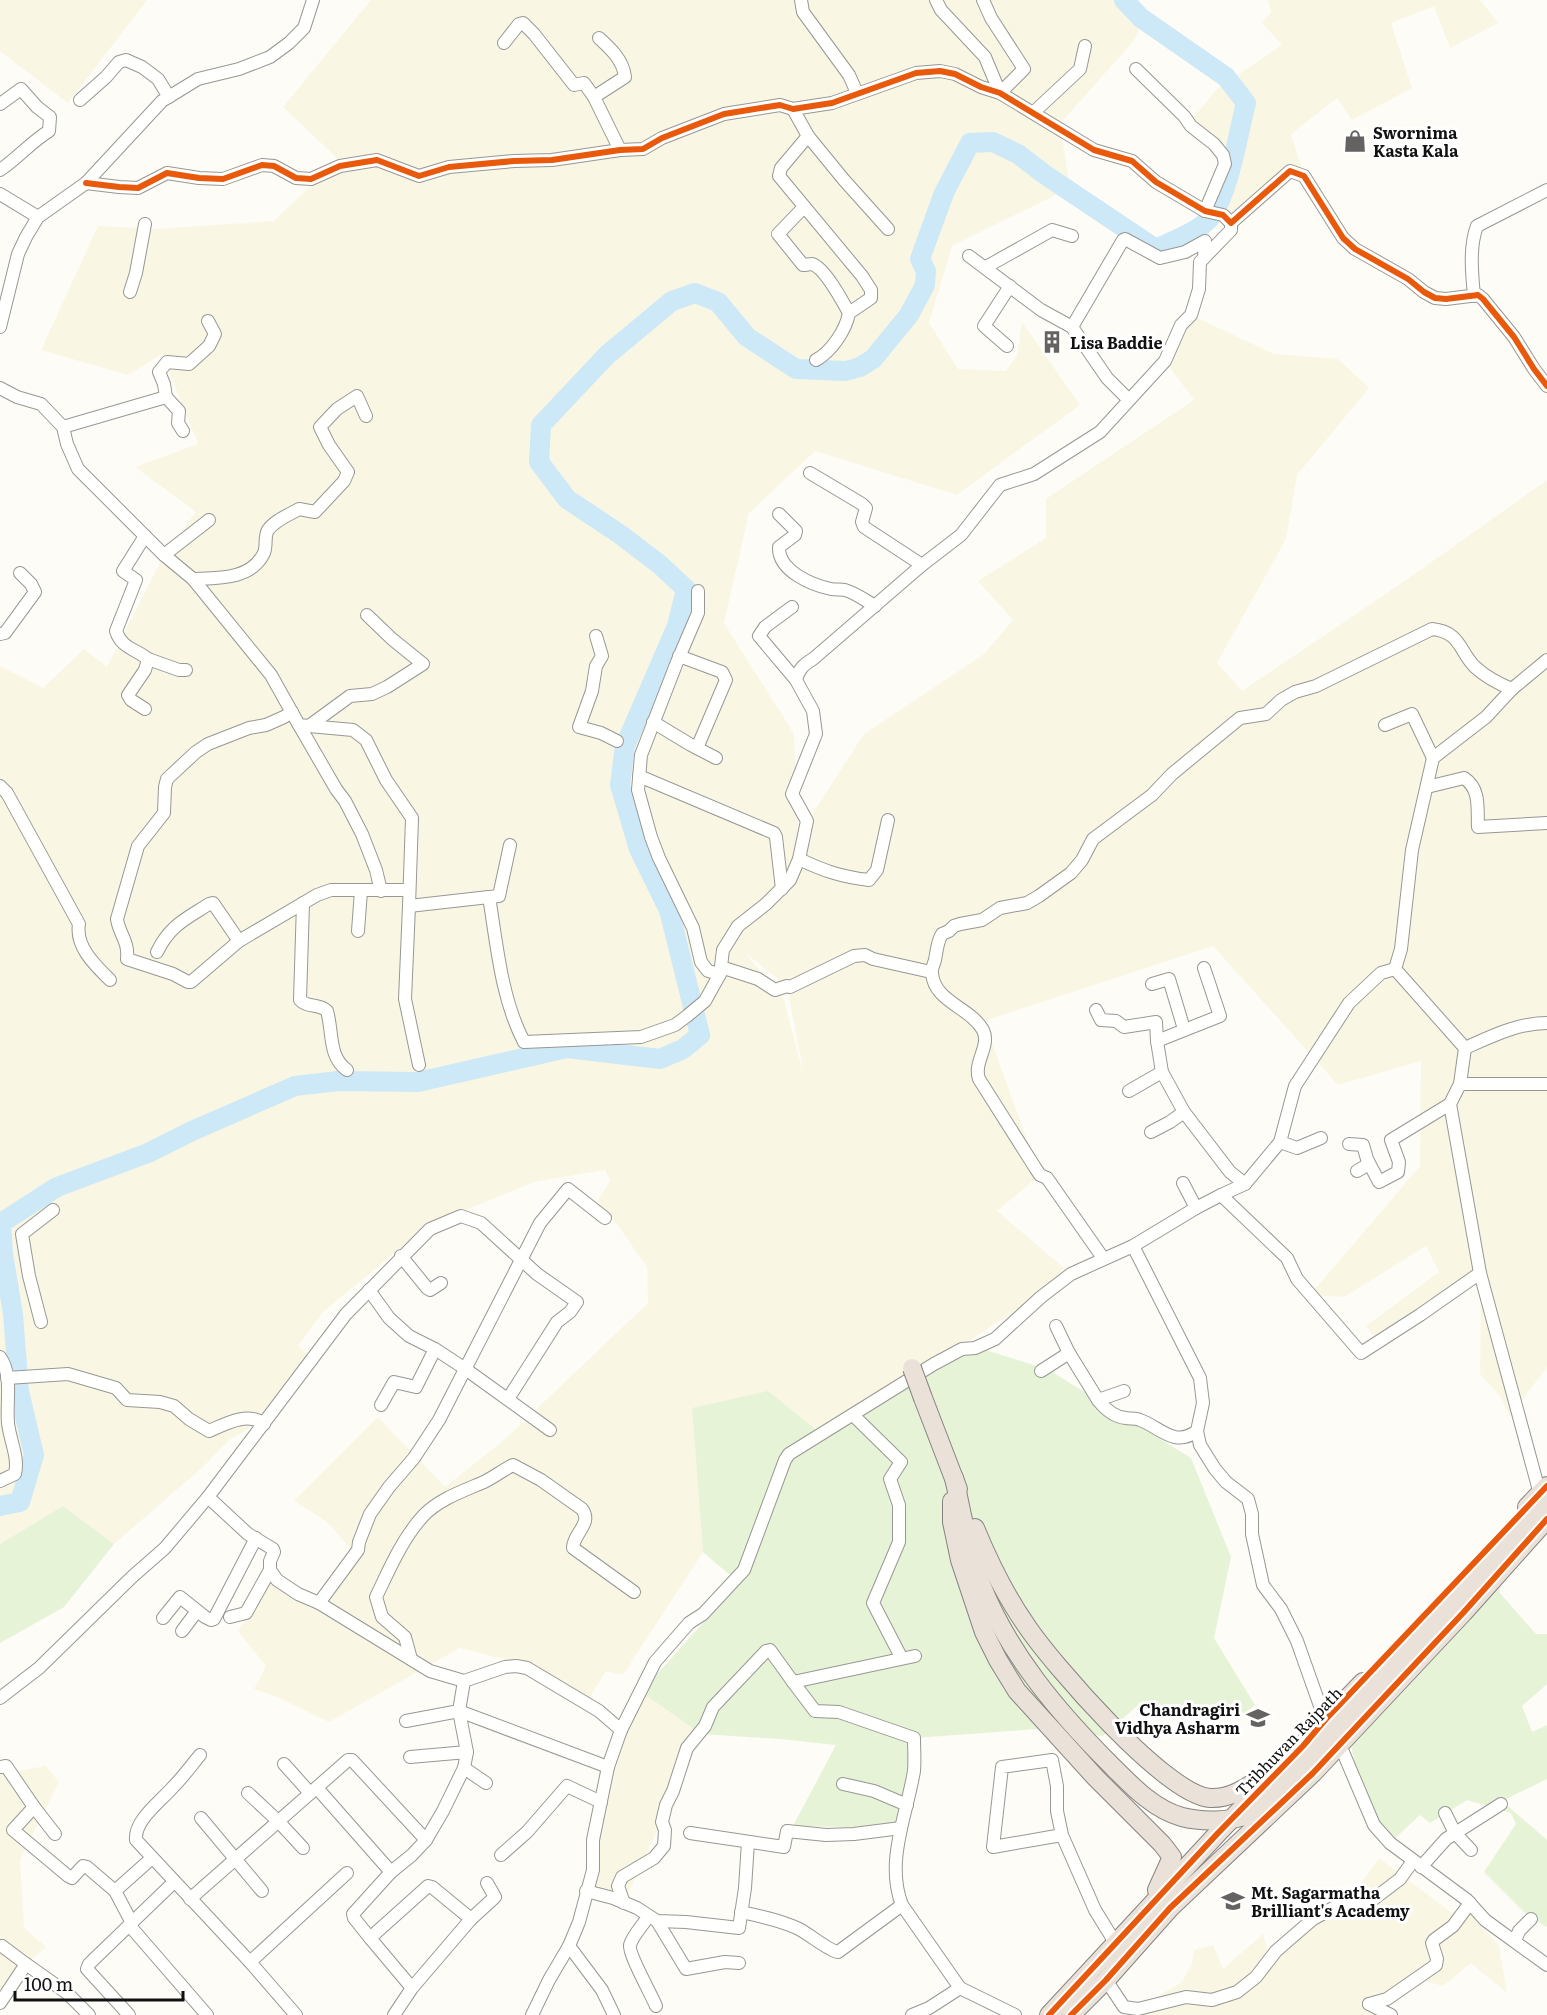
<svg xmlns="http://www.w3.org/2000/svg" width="1547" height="2015" font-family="Literata,serif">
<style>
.farmland{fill:#f9f7e4;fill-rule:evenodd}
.green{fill:#e7f3d7}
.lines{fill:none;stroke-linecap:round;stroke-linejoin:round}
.river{stroke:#cde8f7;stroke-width:20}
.minor-casing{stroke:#979795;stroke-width:14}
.highway-casing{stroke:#858482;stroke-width:20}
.minor{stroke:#fffffe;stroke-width:12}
.highway{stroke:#eae1d8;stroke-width:18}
.highway-bridge-casing{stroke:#858482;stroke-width:20;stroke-linecap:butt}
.highway-bridge{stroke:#eae1d8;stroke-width:18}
.cycleway-casing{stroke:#fff;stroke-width:10}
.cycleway{stroke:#e8590c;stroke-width:6}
.labels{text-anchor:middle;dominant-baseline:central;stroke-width:6;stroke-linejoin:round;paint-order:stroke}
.poi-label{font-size:16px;font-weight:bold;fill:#111;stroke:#fff;text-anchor:start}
.street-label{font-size:16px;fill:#111;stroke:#fff}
</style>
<rect width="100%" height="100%" fill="#fdfcf7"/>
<g class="farmland">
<polygon points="0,0 147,0 68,103 0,51"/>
<path d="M371 0H1128L1139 31 1130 45 1060 124 1070 188 952 246 929 323 958 369 1006 371 1017 355 1022 322 1080 405 957 495 815 451 747 515 748 517 724 623 794 734 798 836 864 734 984 654 1013 620 978 581 1046 538V499L1194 400 1165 361 1191 315 1274 354 1338 359 1369 388 1297 475 1286 539 1217 663 1242 691 1402 583 1547 480V1367L1510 1416 1499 1395 1480 1374 1481 1287 1474 1282 1378 1342 1366 1326 1439 1272 1426 1246 1344 1297 1310 1295 1420 1166 1421 1061 1338 1085 1213 946 984 1021 1040 1175 997 1211 1071 1274 824 1436 692 1408 703 1552 623 1675 606 1671 588 1700 534 1667 460 1648 329 1722 277 1697 254 1689 266 1666 238 1631 270 1581 311 1608 353 1551 327 1522 294 1501 378 1417 445 1487 503 1441 648 1303 647 1267 614 1220 597 1202 610 1181 605 1170 534 1182 427 1226 323 1312 298 1346 308 1354 260 1422 229 1440 204 1466 114 1544 63 1506 0 1544V666L43 688 84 649 107 667 164 555 196 512 135 467 198 444 162 354 128 375 41 350 98 226 156 229 274 221 338 159 283 107ZM744 952 787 986 804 1076 783 997Z"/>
<polygon points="1268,0 1480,0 1498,23 1450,48 1434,6 1391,23 1412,88 1352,120 1337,98 1291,134 1302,169 1231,230 1205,211 1225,164 1189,123 1217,89 1282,45 1262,23 1271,12"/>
<polygon points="641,1692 701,1734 624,1903 586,1891 621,1730"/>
<polygon points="46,1766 59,1782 20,1860 24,1928 46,1947 26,1964 0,2003 0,1774"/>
<polygon points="1379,1858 1452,1913 1462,1915 1471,1914 1499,1946 1507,1993 1471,1963 1443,1986 1417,1979 1382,2010 1385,2015 1136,2015 1158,1996 1181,1983 1192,1964 1194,1950 1213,1945 1223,1969 1263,1934 1269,1954 1321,1916 1352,1896"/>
</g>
<g class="green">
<polygon points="967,1344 1049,1370 1191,1458 1231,1557 1214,1638 1255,1705 1241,1716 1138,1705 1103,1736 1038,1729 914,1738 901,1828 793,1826 836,1745 780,1739 701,1734 641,1692 739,1583 703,1552 692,1408 768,1391 824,1436 912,1368"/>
<polygon points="63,1506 114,1544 64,1607 0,1643 0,1544"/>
<polygon points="1509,1557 1499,1592 1536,1634 1547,1634 1547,1684 1522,1706 1532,1732 1547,1725 1547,1779 1502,1801 1547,1840 1547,1927 1527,1915 1484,1872 1516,1824 1511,1813 1467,1800 1430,1823 1420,1815 1390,1843 1359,1782 1346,1723"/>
</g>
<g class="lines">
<path class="river" d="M0 1506 20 1502 34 1455 19 1391 13 1314 3 1254 1 1223 57 1187 148 1153 192 1131 295 1086 338 1081 418 1082 567 1048 660 1059 683 1049 700 1035 669 910 639 849 620 785 625 746 677 626 686 589 659 564 621 535 567 499 539 462 541 425 607 355 672 301 695 293 718 302 747 337 796 369 846 371 860 367 873 359 909 315 925 285 926 271 920 259 944 193 970 143 993 142 1018 154 1044 174 1156 249C1172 241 1196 233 1209 219 1229 195 1238 134 1246 103L1226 77 1141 18 1124 0"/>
<g class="minor-casing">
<g id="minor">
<polyline points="801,0 803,12 849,75 857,93"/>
<polyline points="936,0 941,10 985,57 1000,93 1024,69 991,18 983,0"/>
<path d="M599 38C611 49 623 60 625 77L594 97 620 150"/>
<polyline points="504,43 519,24 523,23 534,34 574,85 584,83 594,97"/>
<polyline points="1136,69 1184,116 1191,126 1214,144 1223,155 1225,164 1205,211"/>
<polyline points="80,100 106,77 119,62 126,60 142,67 158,79 169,97"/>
<path d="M0 104 21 89 37 107 50 117 49 131C31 142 18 158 0 170"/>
<path d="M793 109 808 136 781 168 779 176 862 276 871 290V298L849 313C846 330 831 352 816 360"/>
<polyline points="1034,112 1080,69 1085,46"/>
<polyline points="808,136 844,180 888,229"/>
<polyline points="86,183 119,187 138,188 167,173 199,178 223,179 262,165 274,166 296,178 311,179 340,166 377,160 419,176 449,167 514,161 552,160 620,150 643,149 662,138 724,114 780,105 793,109 832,103 916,73 940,71 955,74 981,87 1000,93 1094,150 1132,161 1156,182 1205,211 1223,215 1231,223 1290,171 1304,176 1343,238 1355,249 1408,279 1424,292 1435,298 1446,299 1478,295 1483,299 1514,337 1534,369 1547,386"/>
<polyline points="0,194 38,217"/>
<path d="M804 207 778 234 803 265C806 265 809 264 812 264 825 268 843 302 849 313"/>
<polyline points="969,256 1041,310 1072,327 1107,378 1129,400"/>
<polyline points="986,267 1052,230 1072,236"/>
<polyline points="130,292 136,273 145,224"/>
<path d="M1474 296C1472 274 1469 247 1477 226L1547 190"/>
<polyline points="0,327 18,254 26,237 38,217 86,183 162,101 198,79 239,69 270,57 289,43 304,28 313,0"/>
<polyline points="1072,327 1123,240 1125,239 1160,258 1185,252 1205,241 1204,258"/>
<polyline points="1007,346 984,326 1010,286"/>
<polyline points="0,388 17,397 41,404 63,427 67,444 78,469 164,555 193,579 271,675 299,725 309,726 350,696 372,694 387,687 423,664 392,639 367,615"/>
<polyline points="166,397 179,411 178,423 183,431"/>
<polyline points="63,427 166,397 164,384 159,372 167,362 189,364 209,346 215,334 208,321"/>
<polyline points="810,473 862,504 866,508 862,522 864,527 922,565"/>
<path d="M779 514 796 531 795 535 779 547C778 571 812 585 831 589 836 590 841 589 845 590 856 593 866 601 875 606"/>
<polyline points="164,555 209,520"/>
<path d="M193 579C218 578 251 580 264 553 267 546 264 536 268 530 275 520 289 515 299 509L315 512 344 481 348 472 329 445 320 427 337 409 357 396 366 416"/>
<polyline points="698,591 698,613 677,662 641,755 638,790 651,837 659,858 693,928 701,962 708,971 720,974"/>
<polyline points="792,607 765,627 759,636 796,680"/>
<polyline points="0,634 5,633 35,592 31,584 20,573"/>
<polyline points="596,636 602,656 596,666 592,691 579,727 601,733 617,741"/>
<polyline points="679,656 722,672 726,680 697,748"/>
<polyline points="148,659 179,670 186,670"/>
<path d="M145 709 131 700 128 695 145 670 148 659C136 649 121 648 116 631L136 580 123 571 145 536"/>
<path d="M292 712 284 717 266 725 249 728 208 744 196 752 167 779 165 787 164 813 138 846 117 919C119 934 129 941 127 959L173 974 188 982H191L239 941 317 895 331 890H409"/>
<polyline points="653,722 691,745 716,758"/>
<polyline points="299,725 336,789 345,801 362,834 376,870 381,891"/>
<polyline points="1385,725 1412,714 1433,758"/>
<polyline points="309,726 353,730 366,740 386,780 412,818 409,906 489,897"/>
<polyline points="639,776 774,833 776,837 782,889"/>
<path d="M0 786 7 793 79 924C75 947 96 966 110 980"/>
<path d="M1427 787 1464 778C1481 789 1477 809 1478 827L1547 823"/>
<path d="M510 845 499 896 489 897C497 945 501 998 524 1042L641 1037 675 1025 687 1016 705 1001 720 974 723 950 738 926 766 904 790 880 799 859 807 821 792 794 816 734 813 711 796 680C799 669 803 665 813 659L922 565 961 535 1000 485 1034 474 1100 432 1165 361 1181 325 1191 315 1199 289 1200 262 1231 230V223"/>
<path d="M799 859C824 871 842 877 869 880L877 870 888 820"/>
<path d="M303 903 300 1000C307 1008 319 1003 327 1011 333 1031 328 1057 347 1070"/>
<polyline points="409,906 405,999 419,1065"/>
<polyline points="358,931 361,891"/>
<path d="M157 952C170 925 186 919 209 904L213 903 239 941"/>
<polyline points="721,967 758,979 775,990 787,986 790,987 854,956 865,955 873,959 931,972"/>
<polyline points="1152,984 1169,979 1184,1029"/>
<polyline points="1096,1010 1101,1020 1116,1021 1124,1027 1156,1022 1157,1041"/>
<path d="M1465 1048C1492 1036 1518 1023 1547 1023"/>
<polyline points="1162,1072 1184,1112 1230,1172 1245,1184"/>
<polyline points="1460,1084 1547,1084"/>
<polyline points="1129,1091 1162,1072 1157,1041 1220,1016 1204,968"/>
<polyline points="1151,1132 1170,1122 1184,1112"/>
<polyline points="1280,1142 1297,1148 1321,1138"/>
<polyline points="1349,1144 1363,1145 1367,1159 1379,1182 1398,1172 1399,1162 1391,1140 1450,1104"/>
<polyline points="1357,1171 1369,1164"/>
<polyline points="1183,1183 1196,1208"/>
<polyline points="1221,1195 1245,1184 1280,1142 1295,1086 1349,1003 1381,973 1395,969"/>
<polyline points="401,1256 427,1288 430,1290 441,1283"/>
<path d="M1103 1258 1047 1178 1040 1175 1036 1169 979 1079C973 1062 991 1046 983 1030 970 1007 934 1002 932 973 931 969 934 964 935 960 937 950 937 942 942 934L949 931 954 926 960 924 982 920 1000 908 1027 903 1039 896 1071 873 1082 860 1093 839 1152 795 1172 774 1240 718 1266 714 1281 700 1295 692 1316 686 1432 629C1461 632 1459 651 1475 667 1486 677 1499 684 1512 689"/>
<polyline points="369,1290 389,1318 409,1336 435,1349 464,1368 550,1430"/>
<polyline points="41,1322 29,1276 22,1234 53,1210"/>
<polyline points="1056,1326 1069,1353 1098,1400 1124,1391"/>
<path d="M0 1357C13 1375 6 1402 8 1423 10 1441 19 1457 15 1474L0 1481"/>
<polyline points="1041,1371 1069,1353"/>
<path d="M7 1378 68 1374 116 1388 127 1400 160 1402 174 1406 189 1419 209 1431C225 1424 248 1411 264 1424"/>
<path d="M1098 1400C1105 1409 1114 1417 1126 1418 1130 1419 1136 1418 1140 1420 1160 1427 1174 1448 1197 1431L1203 1403 1200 1378 1133 1246"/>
<polyline points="381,1405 394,1382 416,1387 435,1349"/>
<polyline points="853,1415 901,1462 890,1479 899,1505 899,1542 873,1603 901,1657"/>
<polyline points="1197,1431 1200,1445 1215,1469 1226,1482 1248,1499 1252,1514 1252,1534 1263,1585 1281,1609 1297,1641 1325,1720"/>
<polyline points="1540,1494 1480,1273 1450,1104 1460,1084 1465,1048 1395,969 1401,949 1412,850 1433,758 1486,717 1512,689 1547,660"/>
<polyline points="208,1497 248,1534 273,1549 274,1552 270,1561 270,1570 277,1580 298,1594 319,1603 430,1671 464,1681 505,1667 516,1666 527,1668 599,1711 621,1730 608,1767 593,1840 593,1870 579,1922 569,1946 549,1980 532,2015"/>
<polyline points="319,1603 358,1550 359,1542 370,1514 389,1487 414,1458 439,1420 540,1223 568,1189 605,1218"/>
<polyline points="230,1617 246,1613 270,1570"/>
<polyline points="163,1618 180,1597 205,1617 211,1620 214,1619 256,1538"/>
<polyline points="182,1631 197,1611"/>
<path d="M915 1656 793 1682 815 1711 839 1712 914 1738C914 1749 915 1760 914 1771 907 1814 885 1862 902 1905L960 1988 1015 2015"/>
<path d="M411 1659 405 1637 382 1617 376 1597C389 1570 402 1539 423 1516 439 1499 463 1491 484 1482 494 1477 503 1470 513 1465L541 1480 582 1509C593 1524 573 1533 573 1548L634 1592"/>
<polyline points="0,1698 39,1668 132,1577 165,1548 208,1497 346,1314 430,1229 461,1216 481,1223 537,1274 577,1302 570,1312 557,1322 508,1399"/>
<polyline points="406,1721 459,1711 608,1767"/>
<polyline points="621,1730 655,1662 689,1623 703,1614 744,1570 785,1460 789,1454 934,1364 962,1349 975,1348 995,1339 1041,1297 1071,1274 1133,1246 1196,1208 1221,1195 1287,1258 1297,1279 1361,1353 1420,1315 1480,1273"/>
<polyline points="1340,1745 1374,1825 1390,1843 1467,1900 1485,1920 1500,1931 1547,1965"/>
<path d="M200 1755C191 1766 183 1777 173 1787 161 1801 134 1820 136 1840L250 1962 296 2015"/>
<polyline points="410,1757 467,1752"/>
<polyline points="284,1764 310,1793"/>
<polyline points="0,1767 6,1766 34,1807 13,1830 68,1876 72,1878 83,1866 87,1867 115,1891 132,1923"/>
<polyline points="464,1768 486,1783"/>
<polyline points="843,1784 874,1791 907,1805"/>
<polyline points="317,1788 391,1872 412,1855 426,1840 443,1811 464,1768 467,1752 459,1711 464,1681"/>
<polyline points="248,1793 279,1822 303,1848"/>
<polyline points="34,1807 55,1834"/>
<polyline points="1445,1813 1455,1833 1471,1850"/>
<polyline points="201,1818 262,1891"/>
<polyline points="690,1833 784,1847 787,1831 826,1835 854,1834 901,1828"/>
<polyline points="1062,1835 993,1847 1002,1767 1052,1760 1057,1786 1057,1811 1062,1835 1095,1910 1116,1944"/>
<polyline points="501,1855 527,1832 567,1786 601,1802"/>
<polyline points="1421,1867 1446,1839 1501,1804"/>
<polyline points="115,1891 152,1858"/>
<polyline points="586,1891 613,1898 637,1908 657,1921 686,1922 739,1928 745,1888 748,1842"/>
<polyline points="190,1899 348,1760 352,1760 426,1840"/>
<polyline points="624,1903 618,1886 622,1877 654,1858 664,1846 665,1830 662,1822 666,1805 673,1791 687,1748 705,1726 713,1707 766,1651 770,1650 793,1682"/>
<path d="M741 1912C760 1916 779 1920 797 1928 808 1933 829 1951 838 1952L902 1905"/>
<path d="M648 1917C643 1925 633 1935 630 1945 628 1953 651 1994 656 2006"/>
<polyline points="471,1919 495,1897 487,1883"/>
<polyline points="657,1921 686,1969 725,1962 739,1963"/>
<polyline points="130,1926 207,2015"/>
<polyline points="370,1938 354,1918 353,1914 391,1872"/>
<polyline points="1515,1941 1519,1931 1531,1919"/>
<polyline points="2,1946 26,1964"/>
<polyline points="569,1946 602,1990 614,2015"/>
<polyline points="250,1962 347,1873"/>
<polyline points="1106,1980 1124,2007 1138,2009 1186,1997 1212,2000 1237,1992 1256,1977 1276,1951 1313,1919 1344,1902 1357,1903 1371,1901 1400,1879 1413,1861"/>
<polyline points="0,2003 26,1964 67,1993 89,2015"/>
<polyline points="1369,2004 1387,1999 1436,1965 1437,1959 1432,1943 1434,1940 1453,1926 1470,1903"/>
<polyline points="1369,2004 1391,2015"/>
<polyline points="129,2015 87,1969 89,1964 174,1882"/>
<polyline points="394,2015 412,1988 471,1919 432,1887 428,1886 370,1938 412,1988"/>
<polyline points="912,2015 929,2008 960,1988"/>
</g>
</g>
<g class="highway-casing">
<g id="highway">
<polyline points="923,1398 958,1489"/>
<path d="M954 1478C962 1513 968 1551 981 1584 1008 1653 1058 1712 1110 1764 1131 1785 1153 1809 1182 1817 1201 1822 1232 1822 1249 1814 1257 1810 1265 1803 1272 1798L1547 1501"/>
<polyline points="952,1501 952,1522 960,1560 984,1632 998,1660 1017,1691 1096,1778 1162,1844 1172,1857 1157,1890"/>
<polyline points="1527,1507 1547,1486"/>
<path d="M975 1528C989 1562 1005 1595 1026 1625 1052 1664 1166 1795 1210 1798 1231 1799 1247 1787 1264 1776"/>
<polyline points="1049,2015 1218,1833 1363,1682"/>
<polyline points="1071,2015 1106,1980 1170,1908 1313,1773 1463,1613 1547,1519"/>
</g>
</g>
<use href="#minor" class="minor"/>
<use href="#highway" class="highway"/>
<g class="highway-bridge-casing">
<polyline id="highway-bridge" points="912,1368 923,1398"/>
</g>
<use href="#highway-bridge" class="highway-bridge"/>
<g class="cycleway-casing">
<g id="cycleway">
<polyline points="86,183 119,187 138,188 167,173 199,178 223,179 262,165 274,166 296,178 311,179 340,166 377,160 419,176 449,167 514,161 552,160 620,150 643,149 662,138 724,114 780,105 793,109 832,103 916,73 940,71 955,74 981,87 1000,93 1094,150 1132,161 1156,182 1205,211 1223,215 1231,223 1290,171 1304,176 1343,238 1355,249 1408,279 1424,292 1435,298 1446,299 1478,295 1483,299 1514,337 1534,369 1547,386"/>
<polyline points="1049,2015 1218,1833 1303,1746 1325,1720 1547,1486"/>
<polyline points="1071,2015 1106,1980 1170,1908 1313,1773 1463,1613 1547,1519"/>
</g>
</g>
<use href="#cycleway" class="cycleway"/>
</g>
<defs>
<g id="shop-bare" transform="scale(1.8)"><path d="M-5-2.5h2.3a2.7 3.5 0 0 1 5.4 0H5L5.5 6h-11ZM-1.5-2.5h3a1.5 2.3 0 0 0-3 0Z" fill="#646362" stroke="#fff" stroke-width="2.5" paint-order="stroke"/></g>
<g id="building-bare" transform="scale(1.8)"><path d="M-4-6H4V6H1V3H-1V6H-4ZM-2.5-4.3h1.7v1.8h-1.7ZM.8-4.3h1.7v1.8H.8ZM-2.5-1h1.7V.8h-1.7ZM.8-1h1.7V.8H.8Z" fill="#646362" stroke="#fff" stroke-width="2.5" paint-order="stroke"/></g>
<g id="school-bare" transform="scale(1.8)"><path d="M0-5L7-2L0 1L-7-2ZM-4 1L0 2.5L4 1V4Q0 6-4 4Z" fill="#646362" stroke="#fff" stroke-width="2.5" paint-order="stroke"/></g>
</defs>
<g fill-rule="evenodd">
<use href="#shop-bare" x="1355" y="141"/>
<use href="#building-bare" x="1052" y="342"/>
<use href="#school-bare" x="1258" y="1718"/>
<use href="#school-bare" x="1233" y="1901"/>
</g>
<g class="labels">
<g class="poi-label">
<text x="1373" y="132">Swornima<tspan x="1373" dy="18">Kasta Kala</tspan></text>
<text x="1070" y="342">Lisa Baddie</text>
<text x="1240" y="1709" text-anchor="end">Chandragiri<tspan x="1240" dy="18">Vidhya Asharm</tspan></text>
<text x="1251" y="1892">Mt. Sagarmatha<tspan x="1251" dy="18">Brilliant's Academy</tspan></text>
</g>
<g class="street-label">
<text transform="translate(1288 1741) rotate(-46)">Tribhuvan Rajpath</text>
</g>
</g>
<path d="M15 1991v9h168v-9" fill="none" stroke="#111111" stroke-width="3"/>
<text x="24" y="1991" font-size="18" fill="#111111" stroke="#ffffff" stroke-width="4.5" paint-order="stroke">100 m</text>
</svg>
